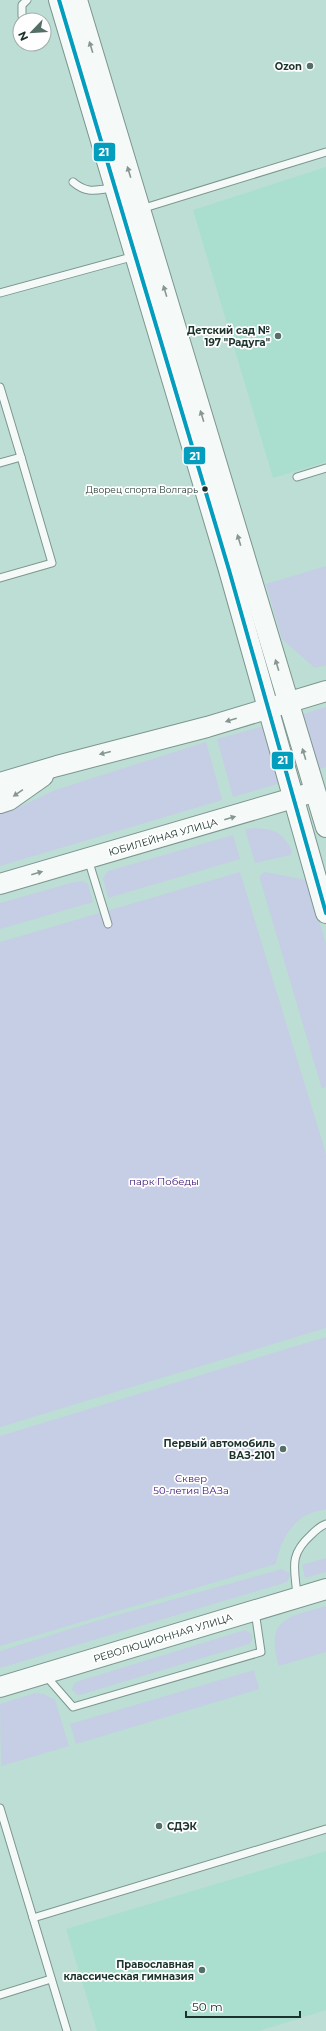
<svg xmlns="http://www.w3.org/2000/svg" width="326" height="2031" font-family="Montserrat,sans-serif">
<style>
.built{fill:#aadfd0}
.green{fill:#c5cee4}
.lines{fill:none;stroke-linecap:round;stroke-linejoin:round}
.service-casing{stroke:#7d968f;stroke-width:9}
.secondary-casing{stroke:#7d968f;stroke-width:22}
.service{stroke:#f5faf9;stroke-width:7}
.secondary{stroke:#f5faf9;stroke-width:20}
.bus-1-casing{stroke:#fefefe;stroke-width:7}
.bus-1{stroke:#039dbe;stroke-width:4}
.oneway{fill:#889692}
.poi-dot{fill:#546f67;stroke:#fefefe;stroke-width:1.5}
.bus-dot{fill:#1b332c;stroke:#fefefe;stroke-width:1.5}
.labels{text-anchor:middle;dominant-baseline:central;stroke-width:3.5;stroke-linejoin:round;paint-order:stroke}
.bus-label{font-size:9px;fill:#1b332c;stroke:#fefefe;text-anchor:end}
.poi-label{font-size:10px;font-weight:bold;fill:#1b332c;stroke:#fefefe;text-anchor:end}
.street-label{font-size:10px;fill:#1b332c;stroke:#fefefe}
.park-label{font-size:10px;fill:#3a1073;stroke:#fefefe}
.line-badge{stroke:#fefefe;stroke-width:1.5}
.badge-label{font-size:11px;text-anchor:middle;font-weight:bold;fill:#fff}
</style>
<rect width="100%" height="100%" fill="#bdded4"/>
<g class="built">
<polygon points="326,167 326,462 273,478 193,210"/>
<polygon points="326,1851 326,2010 259,2031 97,2031 66,1929"/>
</g>
<g class="green">
<polygon points="326,566 326,665 315,668 282,639 266,584"/>
<polygon points="326,707 326,767 317,770 300,715"/>
<polygon points="268,725 284,782 233,797 217,739"/>
<polygon points="206,742 222,800 0,866 0,813 24,805 55,790"/>
<path d="M256 828C277 830 281 832 292 850L291 855 255 863 245 829Z"/>
<polygon points="233,835 240,859 108,898 103,878 108,871"/>
<polygon points="240,872 326,1154 326,1328 0,1427 0,942"/>
<polygon points="265,872 307,880 326,944 326,1087 322,1089 260,879 260,876"/>
<polygon points="82,881 88,884 93,902 0,929 0,903 74,882"/>
<path d="M326 1337V1509C320 1511 313 1512 308 1514 289 1524 279 1545 276 1564L0 1646V1436Z"/>
<polygon points="326,1558 326,1572 305,1578 302,1565"/>
<polygon points="282,1569 289,1573 290,1576 287,1582 0,1668 0,1651 96,1621"/>
<path d="M326 1606V1652L279 1666C265 1618 288 1617 326 1606Z"/>
<polygon points="245,1630 252,1634 252,1641 249,1644 83,1694 78,1695 72,1690 74,1684 79,1681"/>
<polygon points="254,1670 259,1689 76,1744 70,1724"/>
<polygon points="35,1693 44,1694 55,1700 69,1746 1,1766 0,1704"/>
</g>
<g class="lines">
<g class="service-casing">
<g id="service">
<polyline points="22,16 22,5 27,0"/>
<path d="M73 182C87 194 96 190 113 188"/>
<polyline points="141,209 326,152"/>
<polyline points="0,293 135,256"/>
<polyline points="0,387 21,457 0,463"/>
<polyline points="297,477 326,468"/>
<polyline points="0,578 52,563 21,457"/>
<polyline points="88,859 108,924"/>
<path d="M297 1596C295 1568 288 1556 311 1535 316 1530 320 1526 326 1524"/>
<polyline points="46,1676 73,1707 261,1652 255,1611"/>
<polyline points="0,1808 67,2031"/>
<polyline points="33,1918 326,1829"/>
<polyline points="0,1995 51,1979"/>
</g>
</g>
<g class="secondary-casing">
<g id="secondary">
<polyline points="59,0 229,570 326,913"/>
<polyline points="77,0 326,827"/>
<polyline points="0,783 57,766 207,727 326,691"/>
<polyline points="0,803 9,800 43,776"/>
<polyline points="0,884 307,794"/>
<polyline points="0,1687 326,1589"/>
</g>
</g>
<use href="#service" class="service"/>
<use href="#secondary" class="secondary"/>
<g class="bus-1-casing">
<polyline id="bus-1" points="59,0 229,570 326,913"/>
</g>
<use href="#bus-1" class="bus-1"/>
</g>
<defs><path id="oneway-solid" d="M-6-.8H1V-3.2L6.5 0L1 3.2V.8H-6Z"/></defs>
<g class="oneway">
<use href="#oneway-solid" transform="translate(91 47) rotate(-107)"/>
<use href="#oneway-solid" transform="translate(129 172) rotate(-107)"/>
<use href="#oneway-solid" transform="translate(165 291) rotate(-107)"/>
<use href="#oneway-solid" transform="translate(202 416) rotate(-107)"/>
<use href="#oneway-solid" transform="translate(239 540) rotate(-107)"/>
<use href="#oneway-solid" transform="translate(277 665) rotate(-107)"/>
<use href="#oneway-solid" transform="translate(231 720) rotate(163)"/>
<use href="#oneway-solid" transform="translate(105 753) rotate(166)"/>
<use href="#oneway-solid" transform="translate(304 754) rotate(-107)"/>
<use href="#oneway-solid" transform="translate(18 793) rotate(145)"/>
<use href="#oneway-solid" transform="translate(230 818) rotate(-16)"/>
<use href="#oneway-solid" transform="translate(37 873) rotate(-16)"/>
</g>
<g class="poi-dot">
<circle cx="310" cy="66" r="4"/>
<circle cx="278" cy="336" r="4"/>
<circle cx="283" cy="1449" r="4"/>
<circle cx="159" cy="1826" r="4"/>
<circle cx="202" cy="1970" r="4"/>
</g>
<circle class="bus-dot" cx="205" cy="489" r="3.5"/>
<g class="labels">
<g class="bus-label">
<text x="198" y="489">Дворец спорта Волгарь</text>
</g>
<g class="poi-label">
<text x="302" y="66">Ozon</text>
<text x="270" y="330">Детский сад №<tspan x="270" dy="12">197 "Радуга"</tspan></text>
<text x="275" y="1443">Первый автомобиль<tspan x="275" dy="12">ВАЗ-2101</tspan></text>
<text x="167" y="1826" text-anchor="start">СДЭК</text>
<text x="194" y="1964">Православная<tspan x="194" dy="12">классическая гимназия</tspan></text>
</g>
<g class="street-label">
<text transform="translate(163 837) rotate(-16)">ЮБИЛЕЙНАЯ УЛИЦА</text>
<text transform="translate(163 1638) rotate(-17)">РЕВОЛЮЦИОННАЯ УЛИЦА</text>
</g>
<g class="park-label">
<text x="164" y="1181">парк Победы</text>
<text x="191" y="1478">Сквер<tspan x="191" dy="12">50-летия ВАЗа</tspan></text>
</g>
</g>
<g class="line-badge">
<rect x="93" y="142" width="23" height="20" rx="4" fill="#039dbe"/>
<rect x="183" y="446" width="23" height="19" rx="4" fill="#039dbe"/>
<rect x="271" y="751" width="23" height="19" rx="4" fill="#039dbe"/>
</g>
<g class="badge-label">
<text x="104" y="156">21</text>
<text x="195" y="460">21</text>
<text x="283" y="764">21</text>
</g>
<g transform="translate(32 32) rotate(245)"><circle r="19" fill="#fefefe" stroke="#a3adaa"/>
<path d="M0-3L7 15L0 10L-7 15Z" fill="#546f67"/>
<text y="-6" font-size="11" font-weight="bold" text-anchor="middle" fill="#1b332c">N</text>
</g>
<path d="M186 2011v6h114v-6" fill="none" stroke="#1b332c" stroke-width="2"/>
<text x="192" y="2011" font-size="12" fill="#1b332c" stroke="#fefefe" stroke-width="3" paint-order="stroke">50 m</text>
</svg>
